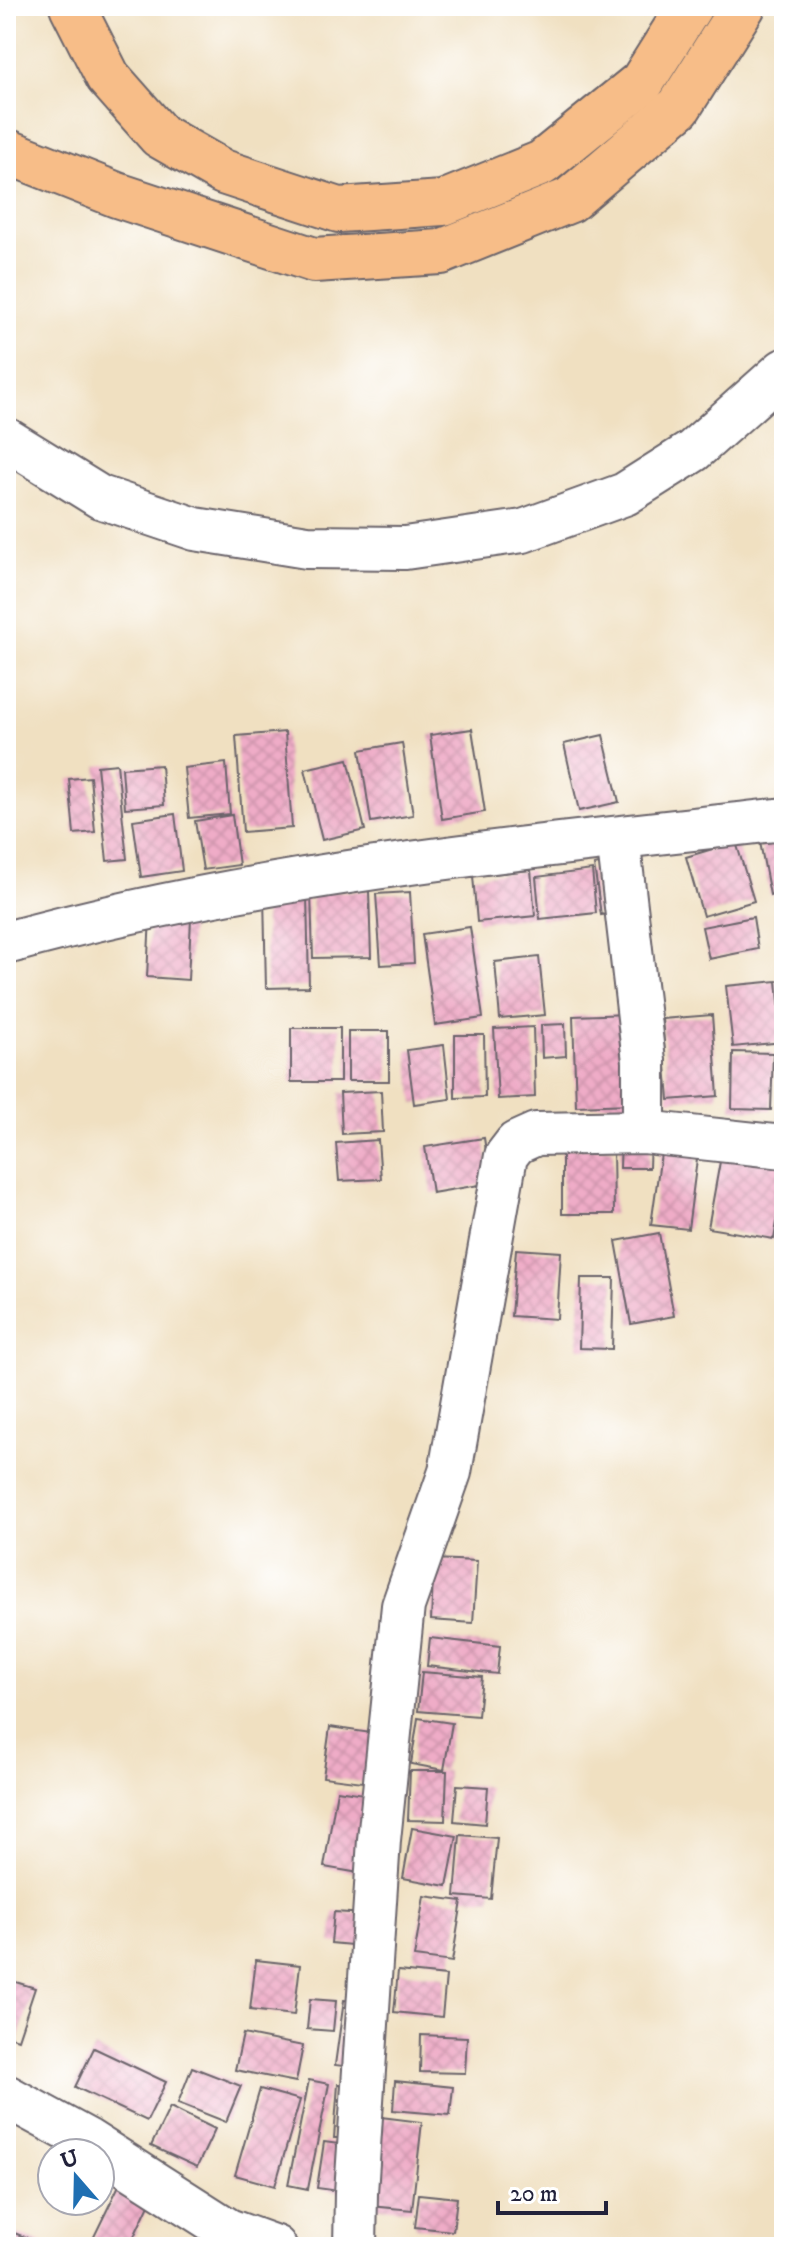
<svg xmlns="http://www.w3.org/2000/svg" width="790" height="2253" font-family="'IM FELL DW Pica',serif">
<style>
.building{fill:url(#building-cross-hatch)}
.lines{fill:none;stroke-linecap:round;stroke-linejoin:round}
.minor-casing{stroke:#6a646a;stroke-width:46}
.motorway-casing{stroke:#6a646a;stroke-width:48}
.minor{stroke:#fff;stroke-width:42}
.motorway{stroke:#f7bd88;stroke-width:44}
</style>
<defs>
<pattern id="building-cross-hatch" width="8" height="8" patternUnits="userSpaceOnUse" patternTransform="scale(2)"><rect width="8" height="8" fill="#efacc7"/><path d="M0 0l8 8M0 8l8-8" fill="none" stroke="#cd94ac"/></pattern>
</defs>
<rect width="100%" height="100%" fill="#fff"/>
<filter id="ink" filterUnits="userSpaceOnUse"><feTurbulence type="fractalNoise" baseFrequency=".0125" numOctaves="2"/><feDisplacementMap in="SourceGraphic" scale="16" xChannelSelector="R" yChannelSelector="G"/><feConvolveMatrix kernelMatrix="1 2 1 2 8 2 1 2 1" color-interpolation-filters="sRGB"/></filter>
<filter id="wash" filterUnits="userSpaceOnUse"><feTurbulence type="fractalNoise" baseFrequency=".006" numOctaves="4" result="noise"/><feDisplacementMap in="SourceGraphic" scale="32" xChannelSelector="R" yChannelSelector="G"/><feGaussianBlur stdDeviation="1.8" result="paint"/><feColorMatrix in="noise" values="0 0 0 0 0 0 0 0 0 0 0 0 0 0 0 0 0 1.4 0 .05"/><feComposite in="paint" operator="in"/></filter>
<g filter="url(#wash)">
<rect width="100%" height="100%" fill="#f0e0c1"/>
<g id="blocks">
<g class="building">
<polygon points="472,729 485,812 442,819 430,735"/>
<polygon points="285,732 292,828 243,832 236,736"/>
<polygon points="603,735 619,802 579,811 564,744"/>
<polygon points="402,743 413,815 371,822 360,750"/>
<polygon points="348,759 365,830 322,840 305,769"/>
<polygon points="226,763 230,814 189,818 184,768"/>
<polygon points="117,764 127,859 107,861 97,766"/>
<polygon points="161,765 164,805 125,808 122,768"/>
<polygon points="90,777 95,832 74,834 69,779"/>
<polygon points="175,814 182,871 141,877 133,820"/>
<polygon points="232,815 239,865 203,870 195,821"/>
<polygon points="784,837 784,892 770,895 760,842"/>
<polygon points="736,842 754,901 703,916 686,857"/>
<polygon points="614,861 622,912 601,915 594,865"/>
<polygon points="531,870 535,916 477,922 473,876"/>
<polygon points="592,870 596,913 540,919 536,877"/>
<polygon points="369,891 371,957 313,958 311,892"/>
<polygon points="410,892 414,963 381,965 376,894"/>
<polygon points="307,894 309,987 266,988 264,895"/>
<polygon points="150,916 191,919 188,980 147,977"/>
<polygon points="753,917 758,949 709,959 702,927"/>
<polygon points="470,927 483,1018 435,1025 422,934"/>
<polygon points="539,957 545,1015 500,1019 495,962"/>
<polygon points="777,981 783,1042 733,1047 726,986"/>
<polygon points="629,1014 631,1104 576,1106 573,1016"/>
<polygon points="712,1015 718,1096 669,1100 662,1019"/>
<polygon points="565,1024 566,1056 542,1058 541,1025"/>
<polygon points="533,1027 535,1097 498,1099 494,1029"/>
<rect x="291" y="1028" width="49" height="54"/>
<rect x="348" y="1031" width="41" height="50"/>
<polygon points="455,1035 484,1035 485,1097 455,1098"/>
<polygon points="444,1045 450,1099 414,1104 407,1050"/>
<polygon points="733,1052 773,1053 771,1110 732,1109"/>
<polygon points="781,1065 784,1065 784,1118 779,1118"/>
<polygon points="381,1091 383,1132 342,1134 340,1093"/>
<polygon points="621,1137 650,1137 649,1168 620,1168"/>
<polygon points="484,1138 491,1183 432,1193 425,1147"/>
<polygon points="663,1139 699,1144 688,1229 651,1225"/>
<polygon points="378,1140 381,1179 339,1181 336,1143"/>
<polygon points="723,1145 784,1155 784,1183 774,1239 708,1228"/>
<polygon points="562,1148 613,1148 614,1214 562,1214"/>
<polygon points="659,1233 674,1316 631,1324 616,1241"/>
<polygon points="516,1249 561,1252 557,1319 511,1316"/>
<polygon points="581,1278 614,1278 612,1349 579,1348"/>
<polygon points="434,1559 477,1561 473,1623 431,1620"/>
<polygon points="430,1638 500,1646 497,1674 427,1666"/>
<polygon points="422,1672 482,1677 478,1716 418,1711"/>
<polygon points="418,1718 452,1723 444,1770 411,1764"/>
<polygon points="330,1727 385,1735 378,1784 323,1777"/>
<polygon points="410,1771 447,1771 445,1821 408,1820"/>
<polygon points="457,1785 488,1787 485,1824 454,1821"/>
<polygon points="337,1790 378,1796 365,1874 324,1867"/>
<polygon points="412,1828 457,1836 447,1886 403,1878"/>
<polygon points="460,1835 497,1838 491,1899 455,1896"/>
<polygon points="424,1896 462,1901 452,1962 414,1957"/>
<polygon points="334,1912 365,1914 362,1946 331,1943"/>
<polygon points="256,1960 300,1965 294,2015 250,2010"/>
<polygon points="398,1971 446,1976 442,2017 394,2012"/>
<polygon points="6,1979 35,1988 18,2039 6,2035"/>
<polygon points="310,1999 336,2001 333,2031 307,2029"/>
<polygon points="344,2000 367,2003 358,2068 335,2065"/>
<polygon points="243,2034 303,2046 296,2082 235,2070"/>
<polygon points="421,2035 467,2037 465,2073 420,2072"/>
<polygon points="94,2048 166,2082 147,2121 75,2087"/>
<polygon points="192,2067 241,2086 226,2122 178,2103"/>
<polygon points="309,2080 329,2084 308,2189 288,2185"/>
<polygon points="395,2081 453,2087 450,2115 393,2110"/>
<polygon points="338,2084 356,2086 353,2138 334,2138"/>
<polygon points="260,2089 300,2100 275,2186 235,2175"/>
<polygon points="170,2107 215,2129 197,2167 151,2146"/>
<polygon points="381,2117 422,2122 412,2210 370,2206"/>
<polygon points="324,2142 354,2146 346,2192 317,2188"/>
<polygon points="122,2179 154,2194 129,2247 89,2247"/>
<polygon points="419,2194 457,2198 453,2231 415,2227"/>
<polygon points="6,2230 52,2247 6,2247"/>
</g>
</g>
</g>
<g filter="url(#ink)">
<use href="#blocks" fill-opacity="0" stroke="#6a646a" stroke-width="2"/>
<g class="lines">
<g class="minor-casing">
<g id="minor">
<polyline points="6,439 100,497 195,529 307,547 405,548 523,531 625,494 693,451 784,370"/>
<polyline points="618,838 644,1061 644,1132"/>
<path d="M6 943C259 873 523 848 784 819"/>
<polyline points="6,2096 87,2140 228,2230 275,2247"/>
<polyline points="355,2247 356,2193 379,1840 403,1606 450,1472 506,1156 516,1143 536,1134 644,1132 784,1147"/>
</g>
</g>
<g class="motorway-casing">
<g id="motorway">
<polyline points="72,6 108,77 160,136 223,172 339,210 443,203 542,163 642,82 690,6"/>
<polyline points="6,151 117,195 314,260 441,252 570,200 679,107 743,6"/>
</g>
</g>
<use href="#minor" class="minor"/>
<use href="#motorway" class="motorway"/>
</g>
</g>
<rect width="790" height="2253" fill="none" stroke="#fff" stroke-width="32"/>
<g transform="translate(76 2177) rotate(340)"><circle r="38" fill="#ffffff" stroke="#a7a7b1" stroke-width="2"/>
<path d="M0-6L14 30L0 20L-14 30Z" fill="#1f6fb2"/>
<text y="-12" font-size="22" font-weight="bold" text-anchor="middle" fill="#22223b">U</text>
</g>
<path d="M498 2201v12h108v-12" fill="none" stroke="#22223b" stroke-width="4"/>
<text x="510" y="2201" font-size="24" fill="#22223b" stroke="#ffffff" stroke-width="6" paint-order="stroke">20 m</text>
</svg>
